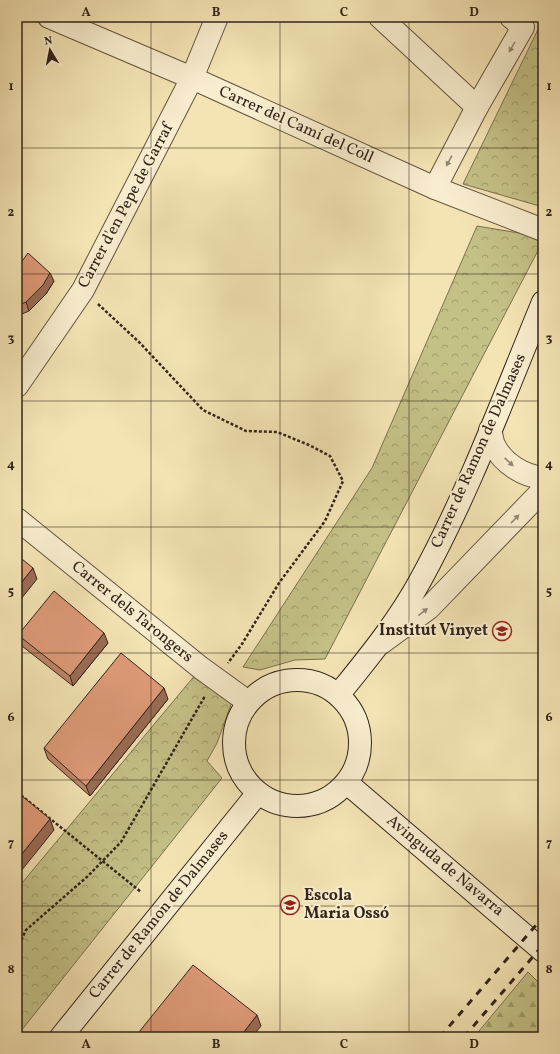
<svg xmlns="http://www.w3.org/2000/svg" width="560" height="1054" font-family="Vollkorn,serif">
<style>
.forest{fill:url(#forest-firs);stroke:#7a7250}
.park{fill:url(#park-crowns);stroke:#7a7250}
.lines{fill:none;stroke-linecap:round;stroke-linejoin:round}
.street-casing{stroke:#625440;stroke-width:24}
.secondary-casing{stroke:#31241a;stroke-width:24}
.path{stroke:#31241a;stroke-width:2.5;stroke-dasharray:3 2;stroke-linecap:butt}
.street{stroke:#f8edce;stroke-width:22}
.secondary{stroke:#f8edce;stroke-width:22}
.rail{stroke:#31241a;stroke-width:3;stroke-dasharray:7 7;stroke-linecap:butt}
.wall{fill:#bf8467;stroke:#31241a}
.shaded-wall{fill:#9b6c54;stroke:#31241a}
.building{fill:#de9a78;stroke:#31241a}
.oneway{fill:#948874}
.grid{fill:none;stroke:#31241a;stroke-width:1;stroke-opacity:0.55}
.labels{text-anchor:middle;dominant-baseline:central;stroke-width:4;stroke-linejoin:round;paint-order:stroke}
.street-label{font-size:16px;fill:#31241a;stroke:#f8edce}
.poi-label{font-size:16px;font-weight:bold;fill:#31241a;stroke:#f8edce;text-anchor:end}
.neatline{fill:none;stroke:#31241a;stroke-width:1.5}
.grid-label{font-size:13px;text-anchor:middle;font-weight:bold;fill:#31241a}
</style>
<defs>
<pattern id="forest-firs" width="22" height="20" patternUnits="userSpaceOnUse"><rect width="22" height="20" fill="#c4c187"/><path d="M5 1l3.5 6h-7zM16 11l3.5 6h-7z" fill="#a09d6e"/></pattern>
<pattern id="park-crowns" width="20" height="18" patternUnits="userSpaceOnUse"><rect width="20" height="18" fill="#c4c187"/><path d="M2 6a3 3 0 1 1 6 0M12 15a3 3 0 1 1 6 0" fill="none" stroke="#a09d6e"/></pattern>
</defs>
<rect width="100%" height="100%" fill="#f4e4b4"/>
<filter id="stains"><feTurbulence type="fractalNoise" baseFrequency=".005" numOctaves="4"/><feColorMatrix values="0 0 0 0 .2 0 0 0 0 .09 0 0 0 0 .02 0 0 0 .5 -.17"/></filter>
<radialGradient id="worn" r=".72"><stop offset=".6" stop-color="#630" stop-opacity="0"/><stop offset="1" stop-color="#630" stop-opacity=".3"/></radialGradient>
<polygon class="forest" points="528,972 543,987 543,1037 474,1037"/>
<g class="park">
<polygon points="543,19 543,207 463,184"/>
<polygon points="477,226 543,237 543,241 325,659 295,660 260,670 243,667 372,468"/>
<polygon points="201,668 233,699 217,743 207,761 222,778 17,1036 17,889"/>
</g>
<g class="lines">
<g class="street-casing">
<g id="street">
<polyline points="49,17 192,78 435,188 543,230"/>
<polyline points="380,17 477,107"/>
<polyline points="435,188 477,107 523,27 511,17"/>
<polyline points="17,386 83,290 192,78 217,17"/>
<path d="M490 430C492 435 492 441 494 445 503 464 524 476 543 478"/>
<polyline points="17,519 201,668 248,702"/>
<polyline points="381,643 429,608 543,490"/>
</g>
</g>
<g class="secondary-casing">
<g id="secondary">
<circle cx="297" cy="743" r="63"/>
<path d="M339 694C368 658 397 623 420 581 469 492 504 396 543 302"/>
<polyline points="347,783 543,951"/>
<polyline points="61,1037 258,793"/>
</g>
</g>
<g class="path">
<polyline points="98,304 140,343 203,410 246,431 277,432 309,445 330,456 343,481 325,521 279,583 242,644 228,663"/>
<polyline points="17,792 141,892"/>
<polyline points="17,949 26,930 88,876 121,842 205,696"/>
<polyline points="17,1034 20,1037"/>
</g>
<use href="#street" class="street"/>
<use href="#secondary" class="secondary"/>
<g class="rail">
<polyline points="440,1037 543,917"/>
<polyline points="464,1037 543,945"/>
</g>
</g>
<g class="wall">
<polygon points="17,268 54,281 46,294 29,311 17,316"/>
<polygon points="18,635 108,643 73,686 22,646"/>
<polygon points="168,699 90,796 48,759 44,748"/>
</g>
<g class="shaded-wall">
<polygon points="50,273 54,281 46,294 29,311 26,302"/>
<polygon points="33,568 37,579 17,604 17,588"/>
<polygon points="104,633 108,643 73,686 70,676"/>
<polygon points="164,688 168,699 90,796 86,786"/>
<polygon points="50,819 54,830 17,876 17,860"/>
<polygon points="257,1015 261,1026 252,1037 240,1037"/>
</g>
<g class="building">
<polygon points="28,253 50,273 43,285 26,302 17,306 17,268"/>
<polygon points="17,555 33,568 17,588"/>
<polygon points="54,591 104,633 70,676 18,635"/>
<polygon points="121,653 164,688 86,786 44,748"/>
<polygon points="17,792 50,819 17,860"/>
<polygon points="193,965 257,1015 240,1037 135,1037"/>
</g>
<defs><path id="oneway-solid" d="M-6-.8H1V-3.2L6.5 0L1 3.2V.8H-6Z"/></defs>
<g class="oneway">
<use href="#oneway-solid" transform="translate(512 47) rotate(120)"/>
<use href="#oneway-solid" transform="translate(449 161) rotate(118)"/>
<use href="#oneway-solid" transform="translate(509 462) rotate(43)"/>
<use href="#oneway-solid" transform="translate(515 519) rotate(-46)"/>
<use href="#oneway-solid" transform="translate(423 612) rotate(-38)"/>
</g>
<path class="grid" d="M151 17V1037M280 17V1037M409 17V1037M17 148H543M17 274H543M17 401H543M17 527H543M17 653H543M17 780H543M17 906H543"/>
<defs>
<g id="school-ring" transform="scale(1)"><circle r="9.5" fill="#f8edce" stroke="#8f2418" stroke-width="1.5"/><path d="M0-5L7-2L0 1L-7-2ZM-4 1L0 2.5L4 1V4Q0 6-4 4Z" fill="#8f2418"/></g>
</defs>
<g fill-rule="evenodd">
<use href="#school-ring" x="502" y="631"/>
<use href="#school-ring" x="290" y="905"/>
</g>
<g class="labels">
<g class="street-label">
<text transform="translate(296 125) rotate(24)">Carrer del Camí del Coll</text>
<text transform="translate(126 206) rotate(-62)">Carrer d'en Pepe de Garraf</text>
<text transform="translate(479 451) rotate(-66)">Carrer de Ramon de Dalmases</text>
<text transform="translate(132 612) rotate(39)">Carrer dels Tarongers</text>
<text transform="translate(445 866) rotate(40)">Avinguda de Navarra</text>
<text transform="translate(159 915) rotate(-51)">Carrer de Ramon de Dalmases</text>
</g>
<g class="poi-label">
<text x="488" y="631">Institut Vinyet</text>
<text x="304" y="896" text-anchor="start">Escola<tspan x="304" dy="18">Maria Ossó</tspan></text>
</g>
</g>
<rect width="560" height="1054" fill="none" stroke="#f4e4b4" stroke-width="44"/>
<g transform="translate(50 50) rotate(350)" stroke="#f8edce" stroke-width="3" paint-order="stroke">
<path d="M0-3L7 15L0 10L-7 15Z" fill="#31241a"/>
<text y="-6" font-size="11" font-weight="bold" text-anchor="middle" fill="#31241a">N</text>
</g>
<rect x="22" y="22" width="516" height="1010" class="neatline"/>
<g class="grid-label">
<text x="86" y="16">A</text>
<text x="216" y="16">B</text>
<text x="344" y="16">C</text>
<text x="474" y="16">D</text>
<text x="11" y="90">1</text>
<text x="549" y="90">1</text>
<text x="11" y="216">2</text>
<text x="549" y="216">2</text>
<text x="11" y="342">3</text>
<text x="549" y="342">3</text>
<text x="11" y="468">4</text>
<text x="549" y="468">4</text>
<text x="11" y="595">5</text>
<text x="549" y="595">5</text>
<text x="11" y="721">6</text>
<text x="549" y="721">6</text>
<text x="11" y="847">7</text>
<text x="549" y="847">7</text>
<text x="11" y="973">8</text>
<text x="549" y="973">8</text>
<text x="86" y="1048">A</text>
<text x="216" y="1048">B</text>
<text x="344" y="1048">C</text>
<text x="474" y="1048">D</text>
</g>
<rect width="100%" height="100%" filter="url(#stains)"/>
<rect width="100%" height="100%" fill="url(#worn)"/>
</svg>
